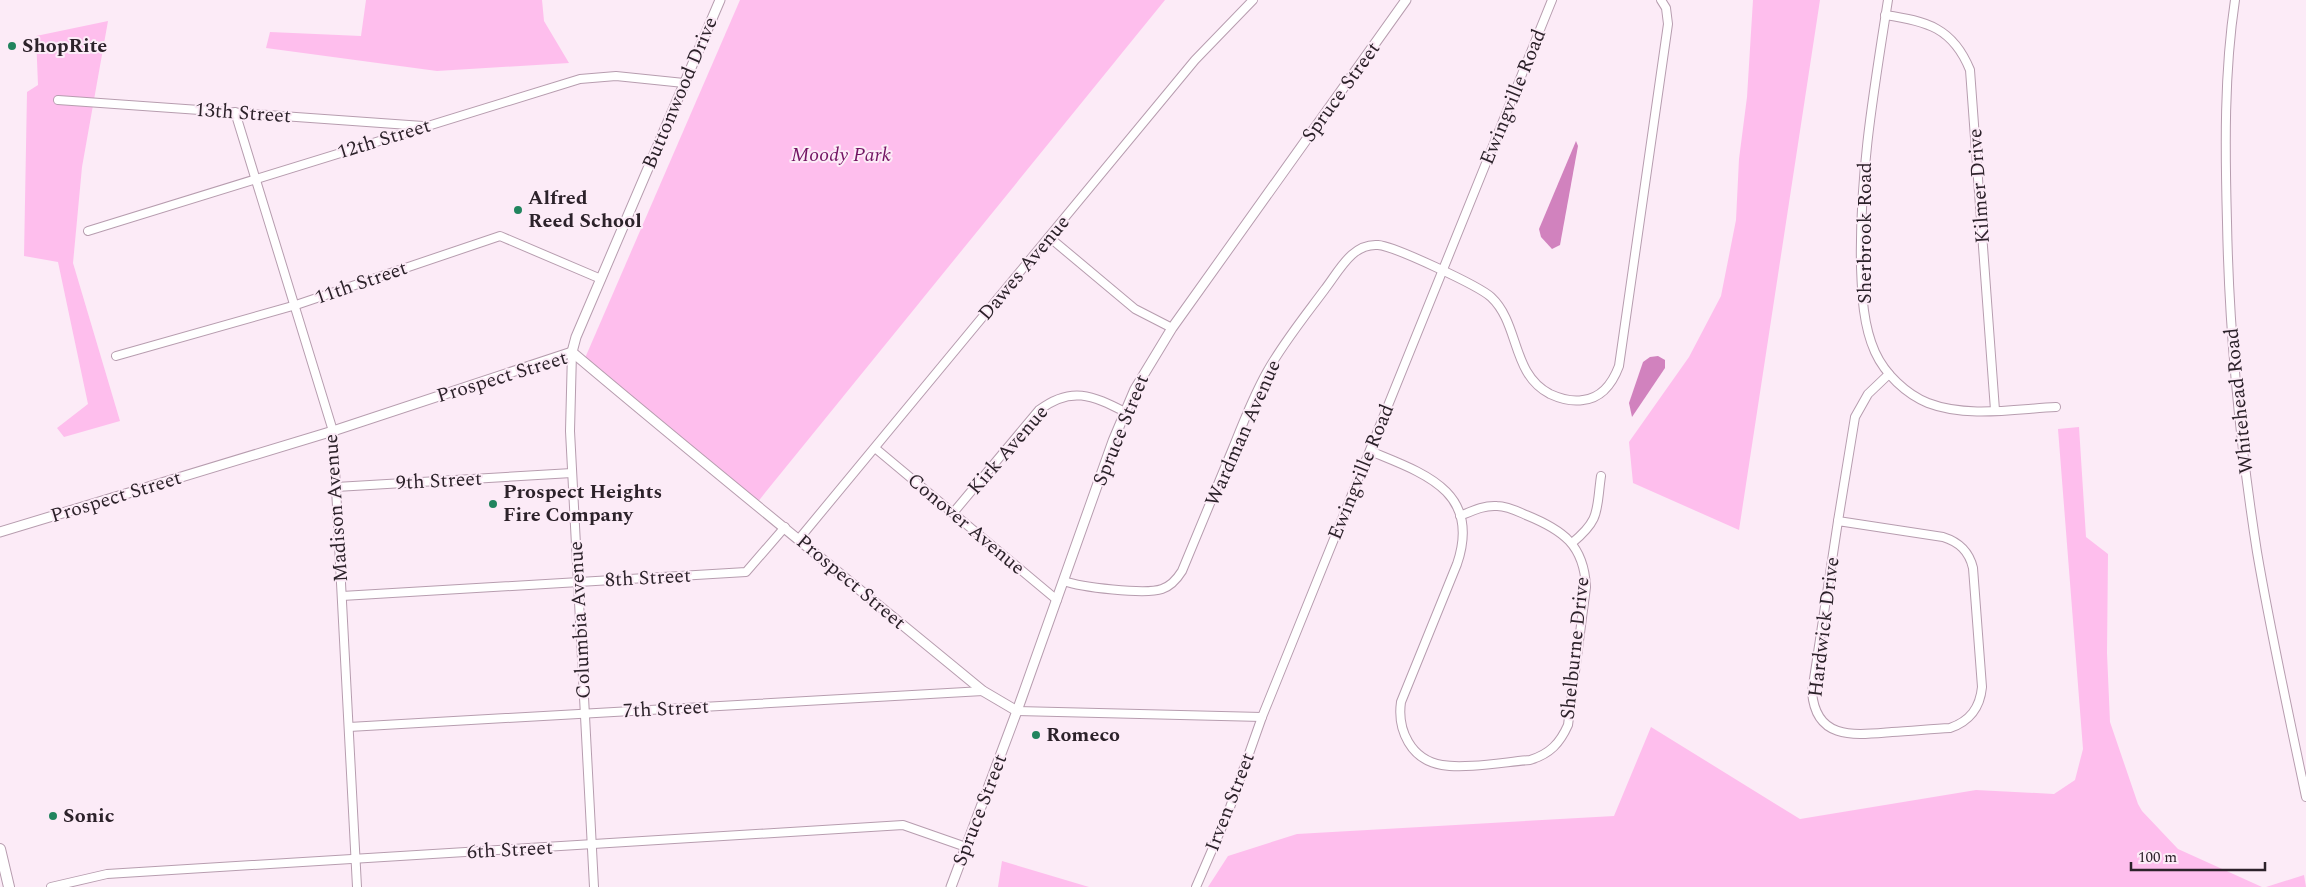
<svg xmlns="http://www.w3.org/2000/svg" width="2306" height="887" font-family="Spectral,serif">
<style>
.green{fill:#febeed}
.water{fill:#d182be}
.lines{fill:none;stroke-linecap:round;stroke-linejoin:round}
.minor-casing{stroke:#b79daf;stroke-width:10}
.tertiary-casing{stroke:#b79daf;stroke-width:11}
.secondary-casing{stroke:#b79daf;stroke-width:12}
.minor{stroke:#fff;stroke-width:8}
.tertiary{stroke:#fff;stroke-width:9}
.secondary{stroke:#fff;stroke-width:10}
.poi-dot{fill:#21845e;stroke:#fcebf7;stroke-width:2}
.labels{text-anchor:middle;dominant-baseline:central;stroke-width:4;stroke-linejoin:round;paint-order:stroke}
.poi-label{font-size:20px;font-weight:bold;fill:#2c222a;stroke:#fcebf7;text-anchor:start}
.street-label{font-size:20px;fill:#2c222a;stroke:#fcebf7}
.park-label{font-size:20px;font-style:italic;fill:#721462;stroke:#fcebf7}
</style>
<rect width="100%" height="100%" fill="#fcebf7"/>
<g class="green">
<polygon points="366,0 542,0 544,21 569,63 437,71 266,48 270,32 361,36"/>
<polygon points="740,0 1165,0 756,504 582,365"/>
<polygon points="1753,0 1820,0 1739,530 1633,483 1629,442 1689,357 1721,296 1736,220 1739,159 1747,97"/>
<polygon points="108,21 82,167 73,263 120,421 64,437 57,428 88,404 58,262 24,256 27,92 38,85 36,36"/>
<polygon points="2079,427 2086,537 2108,554 2107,653 2110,722 2138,804 2142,811 2178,849 2262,887 1208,887 1228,856 1297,834 1614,816 1651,727 1800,819 1976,790 2054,794 2075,780 2083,749 2058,429"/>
<polygon points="1002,861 1089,887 998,887"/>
<polygon points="2304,875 2306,887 2266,887"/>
</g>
<g class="water">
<polygon points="1576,141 1578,146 1560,245 1552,249 1541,237 1539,229"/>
<polygon points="1658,356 1665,360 1665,368 1632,417 1629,403 1643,362 1650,357"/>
</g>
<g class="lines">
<g class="minor-casing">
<g id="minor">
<path d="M1888 0C1874 89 1859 176 1861 267 1862 295 1863 325 1875 352 1885 374 1906 394 1928 403 1967 418 2015 409 2056 407"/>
<path d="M2235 0C2224 73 2225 148 2227 222 2229 332 2240 443 2257 552 2271 634 2289 716 2306 797"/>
<path d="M1885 15C1927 21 1953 28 1970 70L1995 410"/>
<polyline points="58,100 423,126"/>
<polyline points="235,112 333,431 357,887"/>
<polyline points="88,231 580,79 616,76 684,83"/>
<polyline points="1049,237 1135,309 1172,328"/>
<polyline points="572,352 570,431 594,887"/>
<polyline points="116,356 296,305 500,236 601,279"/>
<polyline points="875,448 1057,600"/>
<path d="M1370 451C1423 473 1482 491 1457 564L1401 702C1397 730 1411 760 1442 765 1465 769 1505 762 1530 760 1550 754 1560 743 1568 725L1586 587C1584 545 1563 530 1526 515 1517 511 1507 506 1497 506 1484 505 1472 511 1460 516"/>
<polyline points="336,487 572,473"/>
<path d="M953 513 1039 410C1071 386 1092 395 1125 412"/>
<path d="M1838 521 1943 537C1959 542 1969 551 1973 568L1982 687C1980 708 1970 721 1950 728 1931 729 1911 731 1892 732 1855 735 1816 741 1812 692Z"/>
<polyline points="1838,521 1855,417 1868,394 1889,374"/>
<polyline points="799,539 1195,60 1253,0"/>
<path d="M1572 543C1601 519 1596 511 1601 476"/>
<path d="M1064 581C1080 587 1145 595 1162 589 1171 586 1177 579 1182 571 1199 530 1216 489 1233 448 1243 423 1253 397 1267 372 1283 343 1305 316 1325 289 1339 271 1352 243 1378 245 1394 246 1479 286 1491 297 1520 324 1511 374 1550 394 1561 399 1572 402 1583 400 1602 398 1613 382 1619 366L1668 24 1666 8 1661 0"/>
<polyline points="342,596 746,572 785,527"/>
<polyline points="1017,711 1262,717"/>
<polyline points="349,727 983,691"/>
<polyline points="51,887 107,874 903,825 966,847"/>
<polyline points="1196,887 1228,813 1262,717 1552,0"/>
</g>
</g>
<g class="tertiary-casing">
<g id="tertiary">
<path d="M572 352C708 467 846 578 983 691L1017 711"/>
<polyline points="572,352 576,337 720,0"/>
<polyline points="0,532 333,431 572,352"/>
<polyline points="951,887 1017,711 1113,441 1135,389 1172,328 1406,0"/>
</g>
</g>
<g class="secondary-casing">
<polyline id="secondary" points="0,849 9,887"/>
</g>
<use href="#minor" class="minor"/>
<use href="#tertiary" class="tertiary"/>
<use href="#secondary" class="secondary"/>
</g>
<g class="poi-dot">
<circle cx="12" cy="46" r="5"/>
<circle cx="518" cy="210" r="5"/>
<circle cx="493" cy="504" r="5"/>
<circle cx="1036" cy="735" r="5"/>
<circle cx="53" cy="816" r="5"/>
</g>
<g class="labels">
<g class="poi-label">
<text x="22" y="46">ShopRite</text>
<text x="528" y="198">Alfred<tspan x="528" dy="23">Reed School</tspan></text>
<text x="503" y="492">Prospect Heights<tspan x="503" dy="23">Fire Company</tspan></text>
<text x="1046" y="735">Romeco</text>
<text x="63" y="816">Sonic</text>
</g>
<g class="street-label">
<text transform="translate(1341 92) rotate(-54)">Spruce Street</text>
<text transform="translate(680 93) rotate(-67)">Buttonwood Drive</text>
<text transform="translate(1513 97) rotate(-68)">Ewingville Road</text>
<text transform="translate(243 113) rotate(4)">13th Street</text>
<text transform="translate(384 139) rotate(-17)">12th Street</text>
<text transform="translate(1979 186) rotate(-94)">Kilmer Drive</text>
<text transform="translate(1865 233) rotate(-90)">Sherbrook Road</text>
<text transform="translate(1024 268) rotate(-50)">Dawes Avenue</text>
<text transform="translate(361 283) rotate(-19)">11th Street</text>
<text transform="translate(502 377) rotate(-17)">Prospect Street</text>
<text transform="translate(2239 401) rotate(-96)">Whitehead Road</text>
<text transform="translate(1121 430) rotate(-68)">Spruce Street</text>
<text transform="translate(1243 433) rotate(-66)">Wardman Avenue</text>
<text transform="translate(1008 450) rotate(-49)">Kirk Avenue</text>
<text transform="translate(1361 472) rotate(-68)">Ewingville Road</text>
<text transform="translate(439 481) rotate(-3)">9th Street</text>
<text transform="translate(116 497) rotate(-17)">Prospect Street</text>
<text transform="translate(336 508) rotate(-94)">Madison Avenue</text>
<text transform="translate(966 524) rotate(40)">Conover Avenue</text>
<text transform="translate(648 578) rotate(-3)">8th Street</text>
<text transform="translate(851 582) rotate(40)">Prospect Street</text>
<text transform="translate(580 620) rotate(-93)">Columbia Avenue</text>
<text transform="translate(1824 627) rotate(-83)">Hardwick Drive</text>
<text transform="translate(1575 648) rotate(-84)">Shelburne Drive</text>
<text transform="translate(666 709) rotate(-3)">7th Street</text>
<text transform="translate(1230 802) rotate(-69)">Irven Street</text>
<text transform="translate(980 810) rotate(-69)">Spruce Street</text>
<text transform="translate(510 850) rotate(-3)">6th Street</text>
</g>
<g class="park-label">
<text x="841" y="155">Moody Park</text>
</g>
</g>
<path d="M2131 862v8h134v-8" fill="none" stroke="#2c222a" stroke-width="2.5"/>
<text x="2138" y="862" font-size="15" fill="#2c222a" stroke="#fcebf7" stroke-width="4" paint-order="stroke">100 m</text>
</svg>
